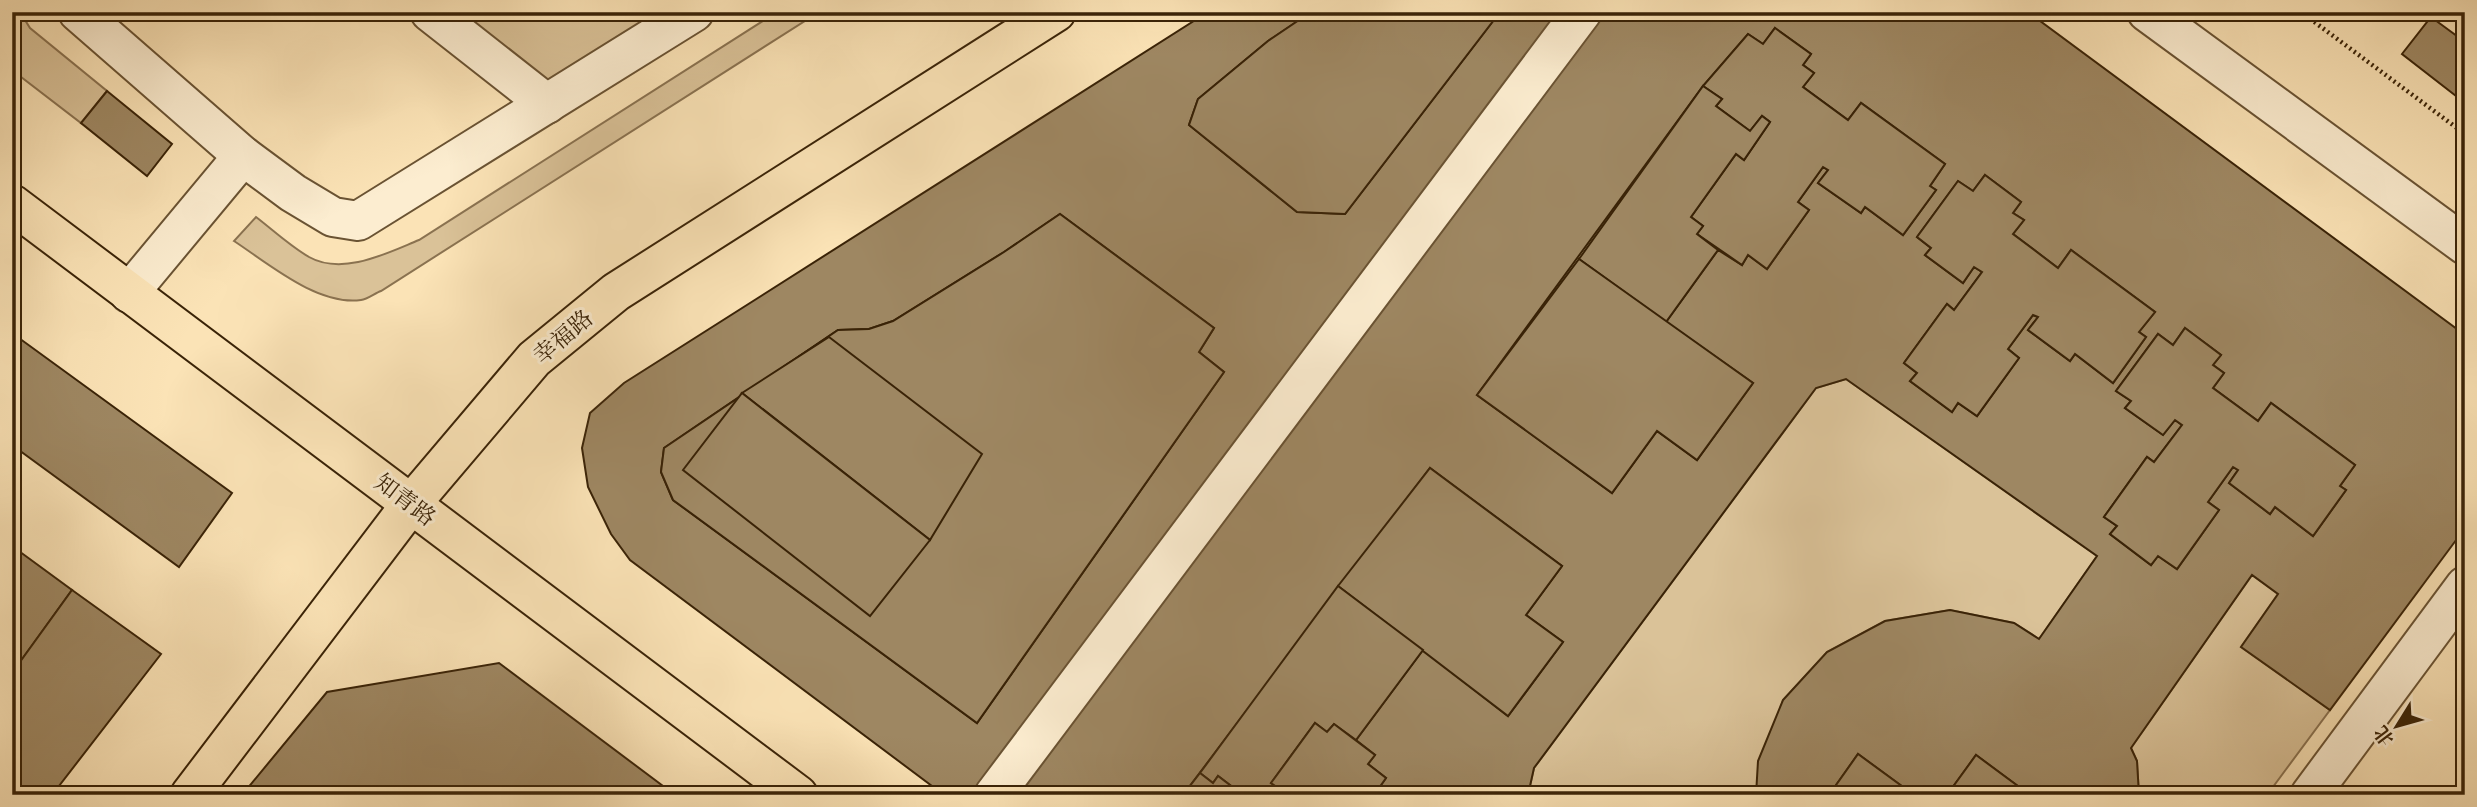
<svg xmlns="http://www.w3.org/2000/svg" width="2477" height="807" font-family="Cardo,'Noto Serif SC',serif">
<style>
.green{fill:#dac298;stroke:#8a7250;stroke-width:2}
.building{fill:#9e8762;stroke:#3a2307;stroke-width:2;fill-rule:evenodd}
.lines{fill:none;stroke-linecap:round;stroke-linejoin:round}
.minor-casing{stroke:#6a5333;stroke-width:42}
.major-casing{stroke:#3a2307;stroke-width:42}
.path{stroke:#3a2307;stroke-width:4.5;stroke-dasharray:2 3.5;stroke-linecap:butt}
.minor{stroke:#fcedd0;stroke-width:38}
.major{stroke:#fbe3b6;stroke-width:38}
.labels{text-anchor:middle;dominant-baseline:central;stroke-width:6;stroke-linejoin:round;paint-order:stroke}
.street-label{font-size:23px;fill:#3a2307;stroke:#fcedd0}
</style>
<rect width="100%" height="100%" fill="#fbe3b6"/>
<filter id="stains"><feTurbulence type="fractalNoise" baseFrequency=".00286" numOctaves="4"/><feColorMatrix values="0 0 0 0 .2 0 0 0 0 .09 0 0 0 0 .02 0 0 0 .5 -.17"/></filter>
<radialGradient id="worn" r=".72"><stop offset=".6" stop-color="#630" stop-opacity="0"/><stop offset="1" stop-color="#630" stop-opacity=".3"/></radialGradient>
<g class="green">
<polygon points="12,12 20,12 30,28 107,91 81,123 12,70"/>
<polygon points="446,12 668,12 545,91"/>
<path d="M777 12H819L381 291C375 293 368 299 361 300 318 306 269 264 234 241L256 217C273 230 290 246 309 257 343 276 387 253 419 240Z"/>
<polygon points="1846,379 2097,556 2039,639 2014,623 1950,610 1885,621 1827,652 1783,700 1756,795 1528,795 1534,768 1816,388"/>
<polygon points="2252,575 2278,594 2241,647 2330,710 2267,795 2139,795 2137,761 2131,748"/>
</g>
<g class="building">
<path d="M1208 12H1311L1268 41 1198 99 1189 125 1297 212 1345 214 1500 12H2028L2465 335V528L2330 710 2241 647 2278 594 2252 575 2131 748 2137 761 2139 795H2030L1976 755 1947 795H1914L1858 754 1829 795H1756L1758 761 1783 700 1827 652 1885 621 1950 610 2014 623 2039 639 2097 556 1846 379 1816 388 1534 768 1528 795H1374L1386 778 1368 764 1375 755 1356 740 1423 650 1508 716 1563 642 1526 615 1562 566 1430 468 1183 795H944L630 560 611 534 588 487 582 448 590 413 624 383ZM1775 28 1811 54 1803 65 1814 73 1803 87 1848 120 1861 103 1945 164 1930 186 1936 190 1903 235 1865 207 1861 213 1818 183 1828 170 1823 167 1798 202 1809 210 1767 269 1748 255 1742 265 1718 250 1666 322 1753 383 1697 460 1657 431 1612 493 1477 395 1703 86 1748 34 1763 44ZM1985 175 2021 202 2013 213 2024 220 2013 234 2058 268 2071 250 2155 312 2139 332 2146 337 2113 383 2075 354 2070 361 2028 330 2038 317 2033 315 2008 349 2019 358 1977 416 1958 403 1952 412 1910 381 1917 373 1904 363 1947 304 1954 310 1982 272 1974 267 1963 283 1925 255 1931 248 1917 237 1958 181 1973 191ZM1060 214 1214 328 1199 352 1224 372 977 723 673 500 661 472 664 448 838 330 869 329 893 321 1004 252ZM2185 328 2221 355 2213 365 2224 373 2213 388 2258 421 2271 403 2355 465 2340 486 2346 490 2313 536 2275 507 2270 514 2229 483 2238 470 2233 467 2208 502 2219 510 2177 569 2158 556 2151 565 2110 534 2117 526 2104 517 2147 457 2154 462 2182 425 2175 420 2163 435 2125 408 2131 401 2116 391 2158 334 2173 345Z"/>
<polygon points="1311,12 1500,12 1345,214 1297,212 1189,125 1198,99 1268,41"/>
<polygon points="2431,17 2465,42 2465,103 2402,54"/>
<polygon points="1775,28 1811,54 1803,65 1814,73 1803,87 1848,120 1861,103 1945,164 1930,186 1936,190 1903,235 1865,207 1861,213 1818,183 1828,170 1823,167 1798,202 1809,210 1767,269 1748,255 1742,265 1697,234 1703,226 1691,217 1736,154 1744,160 1770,122 1762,116 1750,131 1716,106 1722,99 1703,86 1748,34 1763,44"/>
<polygon points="1703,86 1722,99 1716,106 1750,131 1762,116 1770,122 1744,160 1736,154 1691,217 1703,226 1697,234 1718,250 1666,322 1579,259"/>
<polygon points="107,91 172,144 147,176 81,123"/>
<polygon points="1985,175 2021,202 2013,213 2024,220 2013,234 2058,268 2071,250 2155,312 2139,332 2146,337 2113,383 2075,354 2070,361 2028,330 2038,317 2033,315 2008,349 2019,358 1977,416 1958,403 1952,412 1910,381 1917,373 1904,363 1947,304 1954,310 1982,272 1974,267 1963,283 1925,255 1931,248 1917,237 1958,181 1973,191"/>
<polygon points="1060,214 1214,328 1199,352 1224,372 977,723 673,500 661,472 664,448 838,330 869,329 893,321 1004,252"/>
<polygon points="1579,259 1753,383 1697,460 1657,431 1612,493 1477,395"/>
<polygon points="2185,328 2221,355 2213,365 2224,373 2213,388 2258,421 2271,403 2355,465 2340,486 2346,490 2313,536 2275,507 2270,514 2229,483 2238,470 2233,467 2208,502 2219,510 2177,569 2158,556 2151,565 2110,534 2117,526 2104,517 2147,457 2154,462 2182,425 2175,420 2163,435 2125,408 2131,401 2116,391 2158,334 2173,345"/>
<polygon points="12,333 232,493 179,567 12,445"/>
<polygon points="829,337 982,454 930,540 742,393"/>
<polygon points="742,393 930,540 870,616 683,470"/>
<polygon points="1430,468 1562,566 1526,615 1563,642 1508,716 1338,586"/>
<polygon points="12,546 72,590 12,673"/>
<polygon points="1338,586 1423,650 1356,740 1334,724 1327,732 1315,723 1271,783 1278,788 1273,795 1243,795 1218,776 1213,783 1200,773"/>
<polygon points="72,590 161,654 52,795 12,795 12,673"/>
<polygon points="499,663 675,795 504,795 498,790 481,795 242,795 327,692"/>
<polygon points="1315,723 1327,732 1334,724 1375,755 1368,764 1386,778 1374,795 1273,795 1278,788 1271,783"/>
<polygon points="1858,754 1914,795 1829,795"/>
<polygon points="1976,755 2030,795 1947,795"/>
<polygon points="1200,773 1213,783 1218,776 1243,795 1183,795"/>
</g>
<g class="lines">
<g class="minor-casing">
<g id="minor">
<polyline points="78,12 243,156 293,193 333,217 358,221 694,12"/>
<polyline points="430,12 547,104"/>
<polyline points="2147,12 2465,245"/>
<polyline points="129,293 243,156"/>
<polyline points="994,795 1582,12"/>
<polyline points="2310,795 2465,586"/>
</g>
</g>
<g class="major-casing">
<g id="major">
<polyline points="12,204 798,795"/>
<polyline points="190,795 411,504 534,359 616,292 1056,12"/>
</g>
</g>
<g class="path">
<polyline points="2301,12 2465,134"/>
<polyline points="2444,12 2465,28"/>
</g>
<use href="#minor" class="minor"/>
<use href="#major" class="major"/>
</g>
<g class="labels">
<g class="street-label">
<text transform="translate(563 337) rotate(-40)">幸福路</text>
<text transform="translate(405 500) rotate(37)">知青路</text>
</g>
</g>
<rect width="2477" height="807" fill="none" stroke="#fbe3b6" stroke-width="42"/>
<rect x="14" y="14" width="2449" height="779" fill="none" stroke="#3a2307" stroke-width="3.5"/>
<rect x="21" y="21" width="2435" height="765" fill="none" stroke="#3a2307" stroke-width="2"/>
<g transform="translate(2397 726) rotate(233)" stroke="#fcedd0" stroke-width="5" paint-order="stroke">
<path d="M0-5L12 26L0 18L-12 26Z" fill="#3a2307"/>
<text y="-10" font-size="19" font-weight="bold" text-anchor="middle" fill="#3a2307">北</text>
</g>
<rect width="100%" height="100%" filter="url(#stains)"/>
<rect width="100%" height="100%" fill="url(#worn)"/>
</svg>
